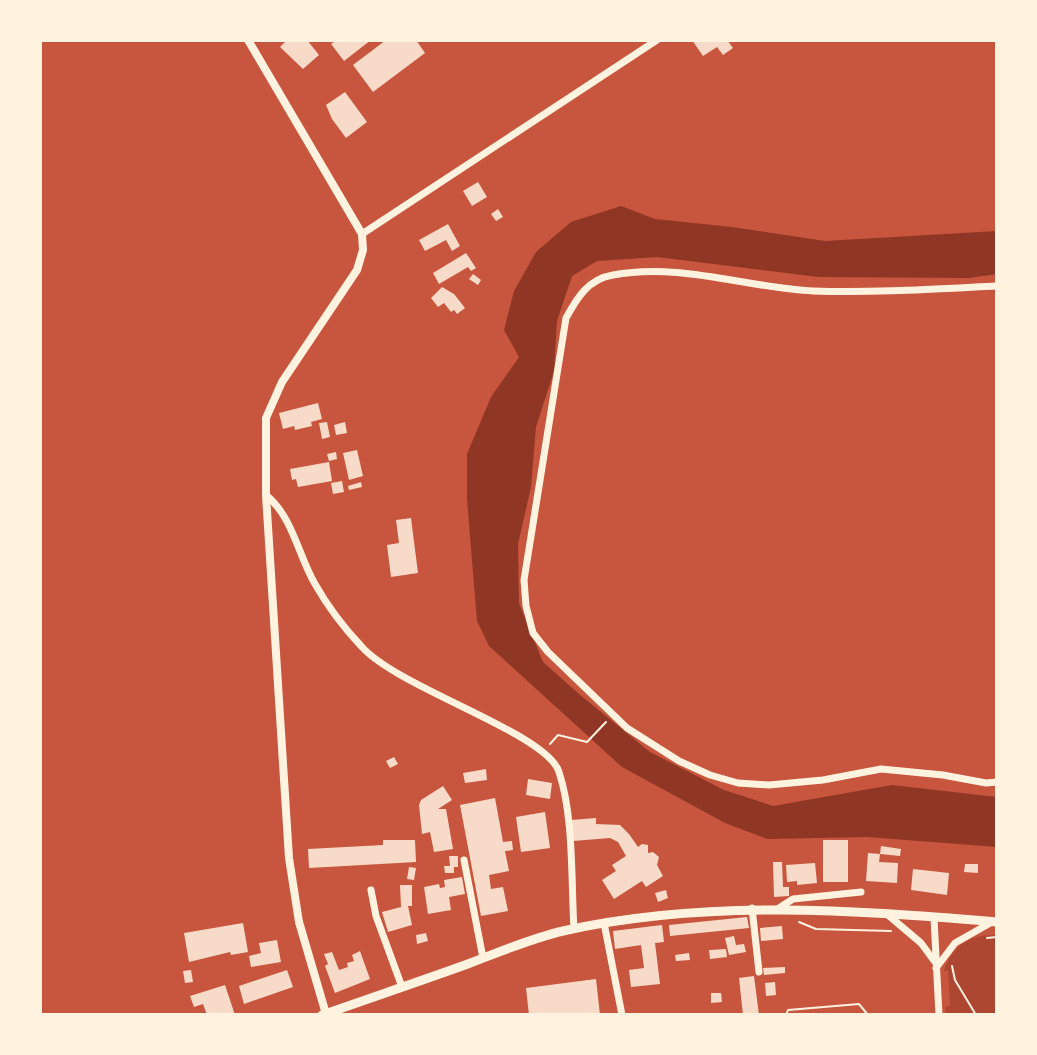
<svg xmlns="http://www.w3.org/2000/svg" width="1037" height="1055" font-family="'Nunito Sans',sans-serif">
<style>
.green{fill:#ae4732}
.water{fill:#8f3625}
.building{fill:#f7dbc8}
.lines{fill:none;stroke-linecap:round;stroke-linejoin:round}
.path{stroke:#fff3e0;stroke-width:2}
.minor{stroke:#fff3e0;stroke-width:7}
.tertiary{stroke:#fff3e0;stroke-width:8}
.secondary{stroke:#fff3e0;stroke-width:9}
</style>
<rect width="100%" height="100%" fill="#c8553d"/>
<path class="green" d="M997 935V1015H946L945 1007 950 1006 948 971H944C952 945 971 934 997 935Z"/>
<polygon class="water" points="621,206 655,219 732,227 825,241 997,231 997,274 969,278 818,277 657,257 597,261 572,276 557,321 554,371 536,427 531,487 518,544 519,603 543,662 579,694 650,752 724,790 773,806 892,785 997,797 997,847 867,837 767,839 725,823 622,767 489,646 477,621 467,499 467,454 491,397 519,357 504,330 514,291 536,252 571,222"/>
<g class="building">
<polygon points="287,40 307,40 319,55 303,69 280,47"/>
<polygon points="337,40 350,42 371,40 344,61 331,44"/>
<polygon points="386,40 416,40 425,53 373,92 353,65"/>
<polygon points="692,40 727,40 733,48 723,55 717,47 703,56"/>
<polygon points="345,92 367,122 346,138 332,119 326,105"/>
<polygon points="478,182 487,197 472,206 463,191"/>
<polygon points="498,209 503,217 496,221 491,214"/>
<polygon points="448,224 460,246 452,251 446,240 425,251 419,240"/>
<polygon points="466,253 476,268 471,271 468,267 439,284 433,273"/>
<polygon points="473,274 481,280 478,285 469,279"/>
<polygon points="442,287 454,294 465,308 457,314 454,310 451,312 444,303 438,307 431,298"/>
<polygon points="318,403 322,419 311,422 312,426 295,430 294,426 283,429 279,413"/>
<polygon points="327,422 330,437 322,439 319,423"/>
<polygon points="345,422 347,433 336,435 334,425"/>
<polygon points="357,450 363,476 349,480 343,453"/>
<polygon points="336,452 337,459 329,461 327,454"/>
<polygon points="329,462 332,481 298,487 296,479 292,480 290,469"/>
<polygon points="342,481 344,492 333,494 331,483"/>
<polygon points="361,482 362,487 349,490 348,486"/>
<polygon points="411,518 418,573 391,577 387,545 399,543 396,520"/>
<polygon points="394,757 398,764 390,768 386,761"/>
<polygon points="486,769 487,780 465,783 463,773"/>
<polygon points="528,779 552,783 550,799 526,795"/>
<polygon points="443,786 452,800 438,809 446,809 453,849 434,852 430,832 422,834 419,805 421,800"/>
<polygon points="495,798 503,842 512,841 513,850 505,851 509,871 489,875 491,889 503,887 508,911 481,916 460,805"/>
<polygon points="545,812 550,848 521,852 516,817"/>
<polygon points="596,818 596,824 620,825 629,834 638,847 642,844 648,845 648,853 653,852 659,857 657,865 663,876 646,887 642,881 614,899 602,880 616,871 612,865 626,856 618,842 610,838 573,841 571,820"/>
<polygon points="383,840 415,840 416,862 309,868 308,849 383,845"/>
<rect x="823" y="840" width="25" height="42"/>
<polygon points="881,846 901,849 900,856 880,854"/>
<polygon points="868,853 880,854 879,862 898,863 897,883 866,881"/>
<polygon points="449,856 458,856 458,867 454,867 454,873 445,873 444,866 450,866"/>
<polygon points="773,862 782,862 783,887 789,887 789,896 774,897"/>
<polygon points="815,863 817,883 797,885 797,881 787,882 786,865"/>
<polygon points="965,864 978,864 978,873 964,872"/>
<polygon points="409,867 416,868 414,880 407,879"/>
<polygon points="913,869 949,873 947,895 911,890"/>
<polygon points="462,877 465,894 449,897 451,910 428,914 424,887 439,884 440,888 445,887 444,880"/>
<polygon points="400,885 412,885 412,906 408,906 412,925 388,932 382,912 401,907"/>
<polygon points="666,890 668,898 658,902 655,893"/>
<polygon points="747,917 749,928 670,936 669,925"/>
<polygon points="243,923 248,952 231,955 230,952 189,962 184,933"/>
<polygon points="662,925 664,942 655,943 660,984 631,987 629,970 644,968 641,945 615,949 613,931"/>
<polygon points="782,926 783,939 761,941 760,928"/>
<polygon points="426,933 428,941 417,944 416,935"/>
<polygon points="734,936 736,945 744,944 746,952 729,955 725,938"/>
<polygon points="277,940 281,962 251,967 249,956 261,953 259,943"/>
<polygon points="726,949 727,957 710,959 709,950"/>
<polygon points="360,951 370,979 335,993 325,966 328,964 324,954 332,952 339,970 348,967 347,963 354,961 352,955"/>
<polygon points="689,953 690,960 676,961 675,955"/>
<polygon points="785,967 785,973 764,975 763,968"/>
<polygon points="191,970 193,982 185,983 183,971"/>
<polygon points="287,970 293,987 244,1004 239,986"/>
<polygon points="754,976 759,1015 743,1015 739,978"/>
<polygon points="596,979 600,1015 529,1015 526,988"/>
<polygon points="775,982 776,995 766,996 765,983"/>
<polygon points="225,985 235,1015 207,1015 203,1004 194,1007 190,996"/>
<polygon points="711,993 721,993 722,1002 711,1003"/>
</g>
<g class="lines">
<g class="path">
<polyline points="550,744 558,735 587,742 606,722"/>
<polyline points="799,922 816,929 891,931"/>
<polyline points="987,938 997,937"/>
<polyline points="952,966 955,980 976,1015"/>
<polyline points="786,1015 788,1010 859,1004 868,1015"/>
</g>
<g class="minor">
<polyline points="362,234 657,40"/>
<path d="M997 286C936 289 874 293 813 291 748 288 679 262 613 275 588 279 577 298 566 318L524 580 526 606 533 633 548 652 627 728 679 761 710 775 738 783 769 785 823 780 881 769 943 775 986 783 997 782"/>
<path d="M266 495C293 517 298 555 315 584 328 607 344 628 362 647 400 689 547 733 559 772 574 817 571 881 574 929"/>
<polyline points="464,860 483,958"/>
<polyline points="371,890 376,916 402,987"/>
<polyline points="752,908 759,972"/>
<polyline points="779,908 793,899 861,892"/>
<polyline points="888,915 921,943 935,962"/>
<polyline points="934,918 939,1015"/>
<polyline points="604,923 622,1015"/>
<polyline points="936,968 955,943 992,922"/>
</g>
<polyline class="tertiary" points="248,40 362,234 363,250 357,270 282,382 266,418 266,495 289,858 299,922 326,1014"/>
<path class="secondary" d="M322 1015C370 998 418 982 465 965 497 953 529 939 563 931 707 899 852 910 997 922"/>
</g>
<rect width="1037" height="1055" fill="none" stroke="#fff3e0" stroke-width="84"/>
</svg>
